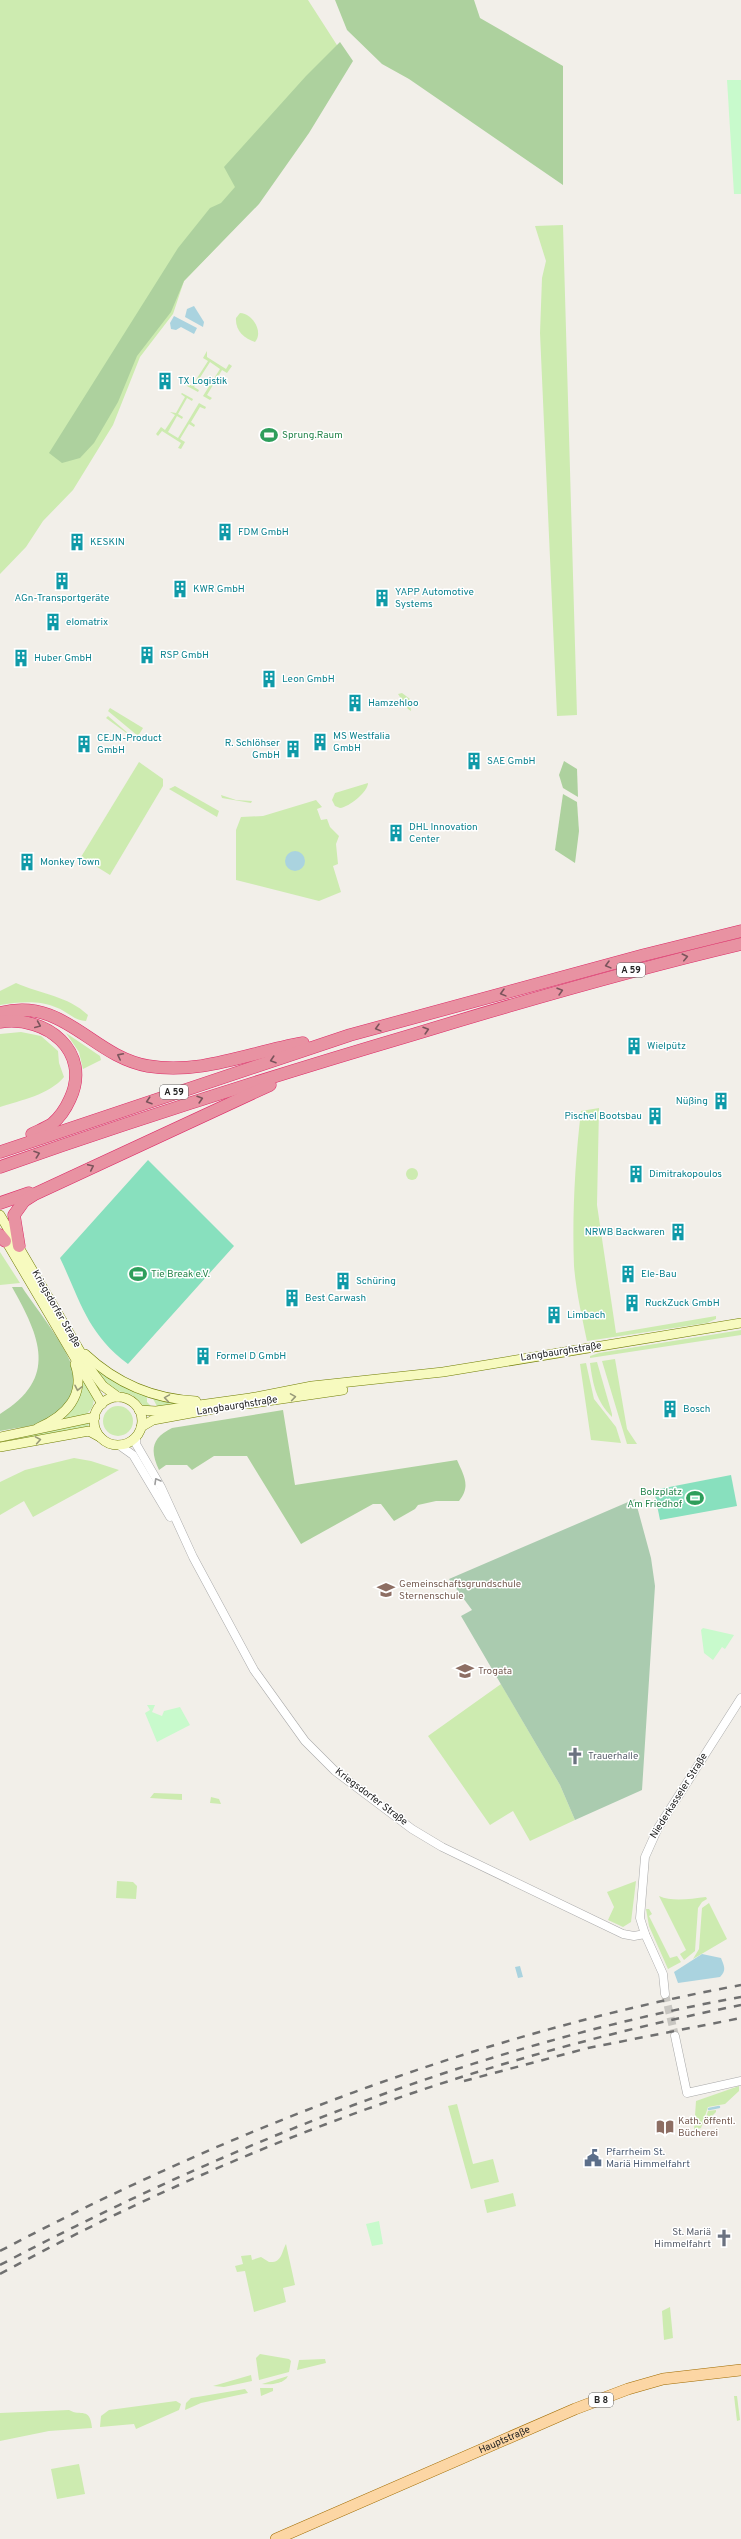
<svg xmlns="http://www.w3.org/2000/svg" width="741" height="2539" font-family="Overpass,sans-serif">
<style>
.grass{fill:#cdebb0}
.forest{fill:#add19e}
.cemetery{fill:#aacbaf}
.park{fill:#c8facc}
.pitch{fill:#88e0be}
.water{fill:#aad3df}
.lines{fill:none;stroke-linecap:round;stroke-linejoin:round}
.stream{stroke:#aad3df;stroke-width:2.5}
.tertiary-tunnel{stroke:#c8c6c1;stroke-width:8;stroke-dasharray:8 4;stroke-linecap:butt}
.tertiary-casing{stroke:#a9a9a9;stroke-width:9}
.secondary-casing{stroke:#707d05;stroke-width:10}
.primary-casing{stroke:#a06b00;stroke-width:12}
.motorway-casing{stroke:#dc2a67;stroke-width:13}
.tertiary{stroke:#fff;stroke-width:8}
.secondary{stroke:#f7fabf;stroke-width:9}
.primary{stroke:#fcd6a4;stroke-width:11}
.motorway{stroke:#e892a2;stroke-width:12}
.rail{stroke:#707070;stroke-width:2.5;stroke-dasharray:8 8;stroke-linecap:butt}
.oneway{stroke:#7b545c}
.oneway2{stroke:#979978}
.oneway3{stroke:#9c9c9c}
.labels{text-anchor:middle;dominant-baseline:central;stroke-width:3;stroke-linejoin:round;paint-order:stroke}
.shield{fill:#fff;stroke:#646464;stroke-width:1}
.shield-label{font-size:9px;font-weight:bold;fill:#222}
.culture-label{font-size:10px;fill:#0d838f;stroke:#fff;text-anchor:start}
.leisure-label{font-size:10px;fill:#27864d;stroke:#fff;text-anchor:start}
.street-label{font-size:10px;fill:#222;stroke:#fff}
.education-label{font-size:10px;fill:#785e54;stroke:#fff;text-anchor:start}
.worship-label{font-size:10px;fill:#5b616d;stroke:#fff;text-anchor:start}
.service-label{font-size:10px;fill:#4e5e75;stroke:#fff;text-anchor:start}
</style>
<rect width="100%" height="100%" fill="#f2efe9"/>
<g class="grass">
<polygon points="0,0 308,0 344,56 234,229 184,281 173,314 140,357 113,425 73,490 43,521 26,547 0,574"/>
<polygon points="563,225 577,715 557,716 540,333 542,278 546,261 535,226"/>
<path d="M240 313C252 313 264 332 255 342 244 339 235 330 236 318Z"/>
<polygon points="207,351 207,357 226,369 229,364 232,366 227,373 222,370 207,395 212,398 210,400 203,396 220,369 210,362 194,387 199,390 198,392 187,386 188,383 192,386 208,361 203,358"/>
<polygon points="182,393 193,399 192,401 187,398 178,414 183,417 182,419 177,416 168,432 178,438 199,403 206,407 205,409 200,407 191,422 195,425 194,427 189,424 180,439 185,442 181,449 178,448 181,443 162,431 158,436 156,434 161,427 165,430 175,415 170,412 176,413 185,397 181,394"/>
<polygon points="402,693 410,699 411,711 408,709 398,694"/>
<polygon points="110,708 143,728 138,736 108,711"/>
<polygon points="108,716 136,740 106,718"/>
<polygon points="139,762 163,779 163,786 110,875 81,857"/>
<path d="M368 783C368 792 349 807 340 808L335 806 332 800 335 793Z"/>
<polygon points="175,786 219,811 217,817 169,789"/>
<polygon points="221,795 236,800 252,801 251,803 222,798"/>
<polygon points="316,800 322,807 317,809 321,820 327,819 330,827 339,836 336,844 338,864 333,866 341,892 319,901 236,880 236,830 241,817 263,816"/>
<path d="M16 983C41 994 68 996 88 1015L86 1021C74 1021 66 1010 55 1007 39 1000 17 1002 0 1005V991Z"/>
<path d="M21 1032 41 1036 58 1051 59 1063 64 1077C49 1095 21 1100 0 1107V1034Z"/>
<polygon points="66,1033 100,1056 101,1060 83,1069 79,1052"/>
<path d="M599 1108 597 1205 616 1333 716 1316V1319L707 1323 587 1341C582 1317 576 1291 574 1266 572 1216 575 1162 581 1111Z"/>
<circle cx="412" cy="1174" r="6"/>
<polygon points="0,1252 20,1283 0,1285"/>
<polygon points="741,1330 741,1335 590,1358 590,1356 599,1353"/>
<polygon points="615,1359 627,1429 637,1444 627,1444 602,1361"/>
<polygon points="90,1362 147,1396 147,1402 152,1407 144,1406 132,1395 111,1389"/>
<path d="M597 1362 612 1414V1417C596 1401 593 1385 590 1363Z"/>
<polygon points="586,1363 594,1399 616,1427 621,1443 591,1440 580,1364"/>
<path d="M81 1371C89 1386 103 1402 85 1415L59 1422C77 1410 84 1392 81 1371Z"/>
<polygon points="152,1397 180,1404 158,1408"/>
<circle cx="118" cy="1421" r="15"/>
<polygon points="88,1421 89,1428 0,1445 0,1440"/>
<polygon points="74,1458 91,1461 119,1470 33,1517 24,1501 0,1515 0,1482 25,1470"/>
<polygon points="501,1684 560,1785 575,1820 530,1841 513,1811 490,1825 428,1736"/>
<polygon points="154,1793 182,1794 182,1800 150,1798"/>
<polygon points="211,1797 219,1799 221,1804 210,1803"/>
<polygon points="117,1881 133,1882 137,1886 136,1899 116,1898"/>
<polygon points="636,1881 631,1922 623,1927 608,1920 614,1907 607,1892"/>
<path d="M659 1896C672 1902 690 1899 706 1897L707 1899 702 1902 698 1908 695 1951 684 1960 680 1954 686 1950Z"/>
<polygon points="709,1903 727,1939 693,1959 699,1949 702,1908"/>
<polygon points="646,1909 649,1909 652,1914 649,1916 670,1958 677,1956 681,1962 668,1969 649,1926"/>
<polygon points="739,2086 739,2091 725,2104 708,2107 701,2128 694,2130 696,2101"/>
<polygon points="457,2104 473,2164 493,2159 499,2182 471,2189 448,2106"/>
<polygon points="716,2110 716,2112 704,2124 708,2111"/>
<polygon points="513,2193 516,2206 487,2213 484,2200"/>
<path d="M286 2244 295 2285 283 2288 286 2302 254 2312 245 2271 237 2272 235 2266 243 2264 241 2256 251 2255 252 2260 261 2257 269 2262C282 2263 281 2253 286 2244Z"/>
<polygon points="670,2307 673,2338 664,2340 662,2311"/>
<polygon points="260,2354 289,2359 291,2361 289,2372 259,2380 256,2358"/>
<polygon points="325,2359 326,2363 297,2370 299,2360"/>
<polygon points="251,2375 252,2381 224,2387 213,2386"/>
<path d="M288 2376C284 2384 270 2385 262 2384Z"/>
<polygon points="260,2388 273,2388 273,2391 261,2396"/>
<polygon points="245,2389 248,2393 201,2403 185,2410 186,2403 191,2398"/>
<polygon points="734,2396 737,2396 740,2420 737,2421"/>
<polygon points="176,2401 181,2404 179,2410 136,2429 134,2424 100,2427 101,2416 109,2410"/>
<path d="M69 2410C81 2417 90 2406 92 2428L49 2431 0 2441V2413Z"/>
<polygon points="79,2464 85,2494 57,2499 51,2469"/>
</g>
<g class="forest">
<polygon points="335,0 474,0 480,18 563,66 563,185 409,79 382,64 347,30"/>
<polygon points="340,42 353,61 309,133 259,204 184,281 171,312 137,356 118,402 94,443 80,458 62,463 49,453 178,248 210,208 221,203 235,187 224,167 306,76"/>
<polygon points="564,761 577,769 578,797 563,788 559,775"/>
<polygon points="563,794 577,802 579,831 575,863 555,850"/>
<path d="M12 1287H22C36 1309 74 1354 75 1379 76 1398 60 1413 44 1421 32 1427 14 1428 0 1431V1414C59 1378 40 1337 12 1287Z"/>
<path d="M283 1410 295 1485 457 1460C464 1476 471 1486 459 1501H436L418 1505 415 1509 394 1521 381 1504H373L301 1544 247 1456H214L192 1470 187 1465H166L159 1470C150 1451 151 1438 172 1428Z"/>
</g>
<polygon class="cemetery" points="635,1499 651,1558 655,1586 642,1790 575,1820 560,1785 461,1616 472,1610 449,1579"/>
<g class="park">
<polygon points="727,80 741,80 741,194 734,194"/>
<polygon points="703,1628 734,1635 725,1649 722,1647 713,1660 704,1653 701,1630"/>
<polygon points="147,1705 155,1705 152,1712 162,1716 164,1711 180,1707 190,1725 157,1742 145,1713 150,1710"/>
<polygon points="379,2221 383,2244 372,2246 366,2224"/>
</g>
<g class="pitch">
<path d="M148 1160 234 1246 128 1364C87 1333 81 1302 60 1258Z"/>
<polygon points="731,1475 737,1506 660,1520 654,1490"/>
</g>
<g class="water">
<polygon points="194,306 204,322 203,327 185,317 187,309"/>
<polygon points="174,316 197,328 194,334 181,327 176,330 171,329 170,323"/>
<circle cx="295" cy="861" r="10"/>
<path d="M702 1954 721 1958C724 1966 727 1970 720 1977L678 1983 674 1972Z"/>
<polygon points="520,1966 523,1977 518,1978 515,1967"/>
</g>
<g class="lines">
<polyline class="stream" points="709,2109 719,2107"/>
<polyline class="tertiary-tunnel" points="665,1994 675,2036"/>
<g class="tertiary-casing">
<g id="tertiary">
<polyline points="136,1437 136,1444 161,1487 193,1557 254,1670 305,1741 335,1771 412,1829 442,1847 623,1934 634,1936 645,1934"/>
<polyline points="119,1445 133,1455 170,1517"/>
<polyline points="665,1994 663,1974 645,1934 640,1918 645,1857 658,1828 741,1698"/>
<polyline points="675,2036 687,2093 741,2081"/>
</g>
</g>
<g class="secondary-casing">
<g id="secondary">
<polyline points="0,1215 91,1370 103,1386 118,1397"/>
<polyline points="3,1236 102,1404"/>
<path d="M85 1354C116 1383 153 1399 196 1401"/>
<circle cx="118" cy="1421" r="24"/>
<polyline points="247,1404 343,1390"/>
<polyline points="139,1410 156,1411 250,1398 312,1386 443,1372 741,1323"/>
<polyline points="141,1427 153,1420 213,1409"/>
<path d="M38 1428C66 1416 86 1395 75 1364"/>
<polyline points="0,1437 95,1417"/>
<polyline points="0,1447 89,1431 100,1437"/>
</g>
</g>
<g class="primary-casing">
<g id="primary">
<path id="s1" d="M276 2539 575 2409 628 2389 663 2379 741 2370"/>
</g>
</g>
<g class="motorway-casing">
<g id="motorway">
<path d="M0 1013C64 996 91 1056 148 1066 202 1075 250 1052 303 1043"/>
<path d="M0 1022C47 1015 92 1052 70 1099 66 1108 59 1118 52 1124 46 1128 38 1131 32 1134"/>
<polyline points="0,1152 350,1035 644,955 741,931"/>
<path d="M0 1167C137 1119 276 1075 415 1034 523 1001 631 970 741 944"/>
<polyline points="0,1203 29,1193"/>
<polyline points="0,1235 5,1241"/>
<polyline points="19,1246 14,1215 24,1201 35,1194 270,1085"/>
</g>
</g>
<use href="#tertiary" class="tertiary"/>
<use href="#secondary" class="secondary"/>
<use href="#primary" class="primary"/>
<use href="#motorway" class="motorway"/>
<g class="rail">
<polyline points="464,2081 588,2048 741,2018"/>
<path d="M0 2251C233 2128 481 2033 741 1985"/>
<path d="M0 2265C233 2142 481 2044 741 1997"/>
<path d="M0 2274C233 2147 481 2057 741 2005"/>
</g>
</g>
<defs><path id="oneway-chevron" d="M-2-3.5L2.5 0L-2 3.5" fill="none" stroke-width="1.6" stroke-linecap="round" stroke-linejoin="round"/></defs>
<g class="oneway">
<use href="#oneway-chevron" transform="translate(685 957) rotate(-13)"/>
<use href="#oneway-chevron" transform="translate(608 965) rotate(165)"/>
<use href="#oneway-chevron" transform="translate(560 991) rotate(-16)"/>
<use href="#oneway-chevron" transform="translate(503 993) rotate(165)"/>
<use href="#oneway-chevron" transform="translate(38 1025) rotate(23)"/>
<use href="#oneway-chevron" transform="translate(378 1028) rotate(165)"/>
<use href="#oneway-chevron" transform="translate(426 1030) rotate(-17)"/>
<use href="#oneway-chevron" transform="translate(120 1056) rotate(-153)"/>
<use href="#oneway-chevron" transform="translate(273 1060) rotate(162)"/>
<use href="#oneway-chevron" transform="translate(200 1099) rotate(-17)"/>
<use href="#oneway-chevron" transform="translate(149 1101) rotate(162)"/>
<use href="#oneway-chevron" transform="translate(37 1154) rotate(-19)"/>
<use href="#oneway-chevron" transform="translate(91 1167) rotate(-25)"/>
</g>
<g class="oneway2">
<use href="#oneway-chevron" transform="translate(78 1388) rotate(102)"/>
<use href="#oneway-chevron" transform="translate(293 1397) rotate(-9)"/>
<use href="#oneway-chevron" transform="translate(167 1398) rotate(-171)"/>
<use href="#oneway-chevron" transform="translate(38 1440) rotate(-10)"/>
</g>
<use class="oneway3" href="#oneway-chevron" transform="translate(157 1481) rotate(-120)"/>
<defs>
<g id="building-bare" transform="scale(1.38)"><path d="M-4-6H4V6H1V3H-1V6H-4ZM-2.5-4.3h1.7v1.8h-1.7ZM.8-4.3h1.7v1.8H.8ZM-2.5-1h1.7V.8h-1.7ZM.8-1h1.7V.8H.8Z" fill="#0f9aa8" stroke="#fff" stroke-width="2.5" paint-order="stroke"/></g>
<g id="stadium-bare" transform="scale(1.38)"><path d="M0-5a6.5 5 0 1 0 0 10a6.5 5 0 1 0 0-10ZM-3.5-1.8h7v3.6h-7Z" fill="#2e9e5b" stroke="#fff" stroke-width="2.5" paint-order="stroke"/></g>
<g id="school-bare" transform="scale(1.38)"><path d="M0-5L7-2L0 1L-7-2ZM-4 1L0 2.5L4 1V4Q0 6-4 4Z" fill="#8d6e63" stroke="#fff" stroke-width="2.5" paint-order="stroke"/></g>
<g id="church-bare" transform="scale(1.38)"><path d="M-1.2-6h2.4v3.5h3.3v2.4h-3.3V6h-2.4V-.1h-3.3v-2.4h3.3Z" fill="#6b7280" stroke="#fff" stroke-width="2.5" paint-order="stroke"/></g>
<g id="library-bare" transform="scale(1.38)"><path d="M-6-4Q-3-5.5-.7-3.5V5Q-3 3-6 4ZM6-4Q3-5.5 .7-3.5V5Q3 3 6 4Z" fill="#8d6e63" stroke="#fff" stroke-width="2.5" paint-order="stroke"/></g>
<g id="civic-bare" transform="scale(1.38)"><path d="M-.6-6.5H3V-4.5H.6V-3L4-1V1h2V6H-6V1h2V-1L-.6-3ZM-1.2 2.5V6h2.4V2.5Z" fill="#5c6f8a" stroke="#fff" stroke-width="2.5" paint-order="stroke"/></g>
</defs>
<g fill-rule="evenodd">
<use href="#building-bare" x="165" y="381"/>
<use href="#stadium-bare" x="269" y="435"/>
<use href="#building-bare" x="225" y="532"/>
<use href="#building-bare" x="77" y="542"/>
<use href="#building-bare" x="62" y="581"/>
<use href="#building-bare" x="180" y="589"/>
<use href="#building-bare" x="382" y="598"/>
<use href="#building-bare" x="53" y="622"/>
<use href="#building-bare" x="147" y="655"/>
<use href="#building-bare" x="21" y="658"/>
<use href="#building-bare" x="269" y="679"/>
<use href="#building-bare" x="355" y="703"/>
<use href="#building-bare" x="320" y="742"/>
<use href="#building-bare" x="84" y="744"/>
<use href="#building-bare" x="293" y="749"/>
<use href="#building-bare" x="474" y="761"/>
<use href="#building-bare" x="396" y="833"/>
<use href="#building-bare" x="27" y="862"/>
<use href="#building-bare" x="634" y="1046"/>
<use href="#building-bare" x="721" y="1101"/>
<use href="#building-bare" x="655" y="1116"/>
<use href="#building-bare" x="636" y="1174"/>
<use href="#building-bare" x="678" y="1232"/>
<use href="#stadium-bare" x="138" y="1274"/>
<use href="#building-bare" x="628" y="1274"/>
<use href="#building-bare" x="343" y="1281"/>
<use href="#building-bare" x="292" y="1298"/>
<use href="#building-bare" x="632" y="1303"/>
<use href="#building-bare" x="554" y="1315"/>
<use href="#building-bare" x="203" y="1356"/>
<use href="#building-bare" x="670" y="1409"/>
<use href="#stadium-bare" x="695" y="1498"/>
<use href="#school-bare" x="386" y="1590"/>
<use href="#school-bare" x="465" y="1671"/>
<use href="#church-bare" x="575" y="1756"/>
<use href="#library-bare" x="665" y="2127"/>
<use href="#civic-bare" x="593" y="2158"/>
<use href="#church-bare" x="724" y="2238"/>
</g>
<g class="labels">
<g class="shield">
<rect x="617" y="963" width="28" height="14" rx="3"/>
<rect x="160" y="1085" width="28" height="14" rx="3"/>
<rect x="589" y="2393" width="24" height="14" rx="3"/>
</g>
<g class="shield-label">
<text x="631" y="970">A 59</text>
<text x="174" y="1092">A 59</text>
<text x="601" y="2400">B 8</text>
</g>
<g class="culture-label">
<text x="178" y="381">TX Logistik</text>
<text x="238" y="532">FDM GmbH</text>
<text x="90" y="542">KESKIN</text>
<text x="193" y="589">KWR GmbH</text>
<text x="395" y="592">YAPP Automotive<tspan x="395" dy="12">Systems</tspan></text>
<text x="62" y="598" text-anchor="middle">AGn-Transportgeräte</text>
<text x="66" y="622">elomatrix</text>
<text x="160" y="655">RSP GmbH</text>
<text x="34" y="658">Huber GmbH</text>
<text x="282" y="679">Leon GmbH</text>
<text x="368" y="703">Hamzehloo</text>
<text x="333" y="736">MS Westfalia<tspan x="333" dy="12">GmbH</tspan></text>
<text x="97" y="738">CEJN-Product<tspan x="97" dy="12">GmbH</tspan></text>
<text x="280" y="743" text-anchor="end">R. Schlöhser<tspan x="280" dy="12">GmbH</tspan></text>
<text x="487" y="761">SAE GmbH</text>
<text x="409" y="827">DHL Innovation<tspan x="409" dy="12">Center</tspan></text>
<text x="40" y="862">Monkey Town</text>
<text x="647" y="1046">Wielpütz</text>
<text x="708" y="1101" text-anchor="end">Nüßing</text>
<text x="642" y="1116" text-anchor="end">Pischel Bootsbau</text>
<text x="649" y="1174">Dimitrakopoulos</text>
<text x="665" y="1232" text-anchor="end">NRWB Backwaren</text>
<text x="641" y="1274">Ele-Bau</text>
<text x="356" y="1281">Schüring</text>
<text x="305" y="1298">Best Carwash</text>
<text x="645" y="1303">RuckZuck GmbH</text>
<text x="567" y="1315">Limbach</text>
<text x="216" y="1356">Formel D GmbH</text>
<text x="683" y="1409">Bosch</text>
</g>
<g class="leisure-label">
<text x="282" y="435">Sprung.Raum</text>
<text x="151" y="1274">Tie Break e.V.</text>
<text x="682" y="1492" text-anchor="end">Bolzplatz<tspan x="682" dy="12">Am Friedhof</tspan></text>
</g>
<g class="street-label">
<text transform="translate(56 1309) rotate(60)">Kriegsdorfer Straße</text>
<text transform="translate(561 1352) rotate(-9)">Langbaurghstraße</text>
<text transform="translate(237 1406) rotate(-9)">Langbaurghstraße</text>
<text transform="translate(679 1796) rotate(-58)">Niederkasseler Straße</text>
<text transform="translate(371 1797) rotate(37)">Kriegsdorfer Straße</text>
<text stroke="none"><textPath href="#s1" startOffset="249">Hauptstraße</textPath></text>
</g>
<g class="education-label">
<text x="399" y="1584">Gemeinschaftsgrundschule<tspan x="399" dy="12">Sternenschule</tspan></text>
<text x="478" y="1671">Trogata</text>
<text x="678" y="2121">Kath. öffentl.<tspan x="678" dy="12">Bücherei</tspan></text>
</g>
<g class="worship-label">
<text x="588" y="1756">Trauerhalle</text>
<text x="711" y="2232" text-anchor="end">St. Mariä<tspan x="711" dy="12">Himmelfahrt</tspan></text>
</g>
<g class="service-label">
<text x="606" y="2152">Pfarrheim St.<tspan x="606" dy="12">Mariä Himmelfahrt</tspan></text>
</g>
</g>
</svg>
